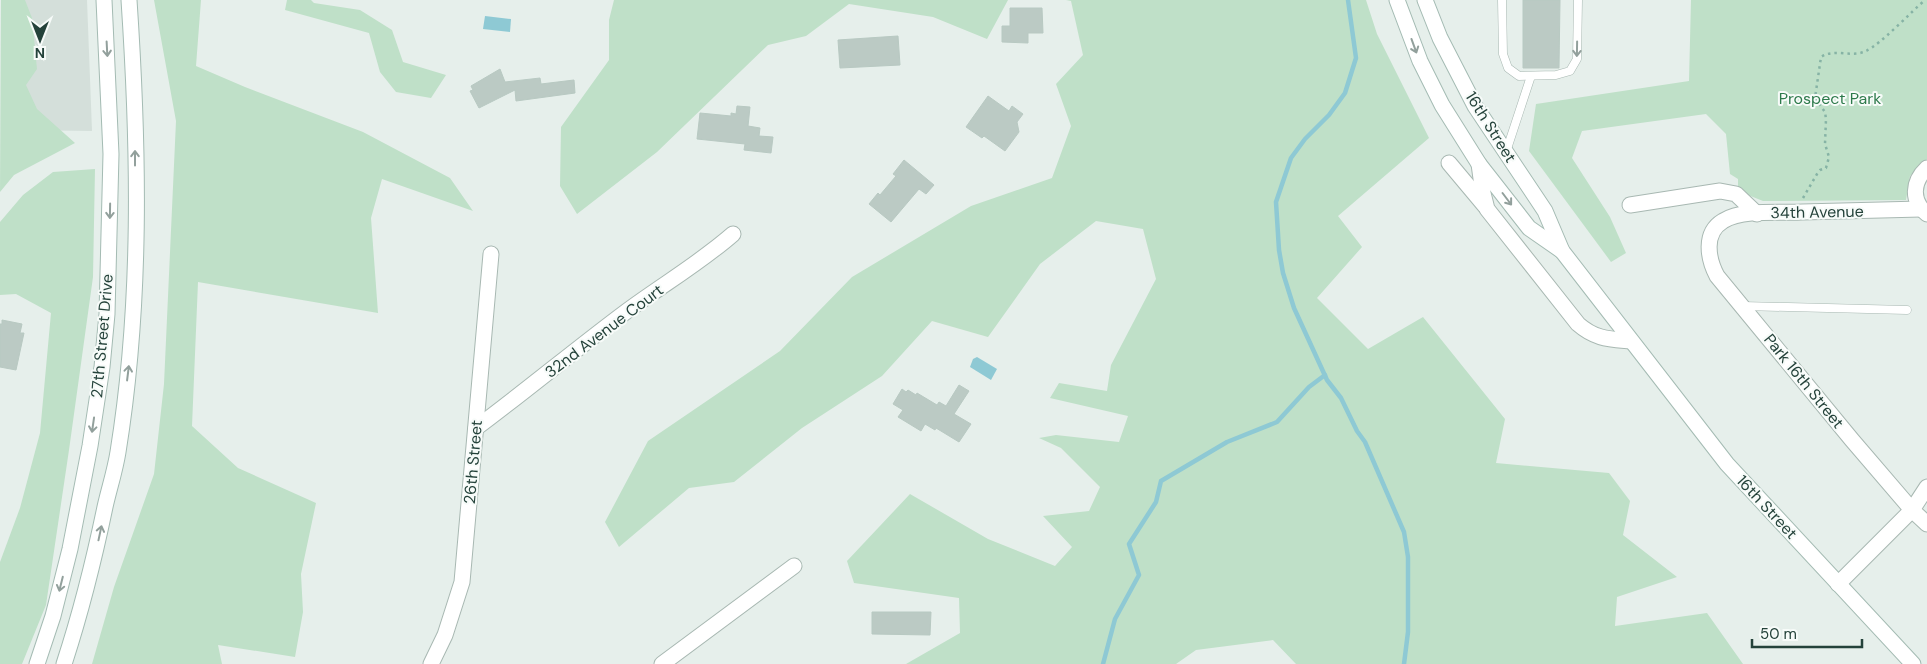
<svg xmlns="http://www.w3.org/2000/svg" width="1927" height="664" font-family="'DM Sans',sans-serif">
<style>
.built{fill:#d4dfda}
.green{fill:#bfe0c8}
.water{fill:#8ec9d4}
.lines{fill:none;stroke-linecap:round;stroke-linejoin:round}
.stream{stroke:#8ec9d4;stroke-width:4.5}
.building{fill:#bbcac4;stroke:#b8c9c2}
.lane-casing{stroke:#a8b8b2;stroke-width:9}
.street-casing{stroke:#a8b8b2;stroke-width:17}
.secondary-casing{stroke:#a4bbb3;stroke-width:17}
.path{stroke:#86b3a5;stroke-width:2.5;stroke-dasharray:2.5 4;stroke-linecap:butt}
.lane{stroke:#fff;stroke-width:8}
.street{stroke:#fff;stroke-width:15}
.secondary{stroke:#fff;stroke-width:15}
.oneway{stroke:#92a09c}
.labels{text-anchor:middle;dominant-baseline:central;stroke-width:4;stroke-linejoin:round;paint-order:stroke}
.park-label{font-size:16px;fill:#2d7a4b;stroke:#f7fbf9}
.street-label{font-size:16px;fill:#24423a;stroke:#f7fbf9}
</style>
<rect width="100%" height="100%" fill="#e6efeb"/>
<polygon class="built" points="17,0 87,0 92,131 19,130"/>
<g class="green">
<polygon points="1,0 25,0 32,18 37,69 26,85 37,109 75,143 14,175 0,192"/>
<polygon points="154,0 201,0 196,66 245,87 363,132 450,178 473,211 382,179 371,218 378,313 198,282 192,426 238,468 316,503 301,574 303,612 295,657 218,645 222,664 92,664 114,587 154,474 164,384 176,121"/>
<polygon points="287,0 311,0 314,3 360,10 392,30 403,62 446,75 431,98 396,92 380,72 369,33 285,10"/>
<polygon points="614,0 1008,0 987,39 933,17 849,4 806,36 768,45 657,152 577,214 560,186 561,127 609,60 609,20"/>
<polygon points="1066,0 1366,0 1377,34 1429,138 1338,216 1362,247 1317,298 1368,349 1423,317 1505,419 1496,463 1609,473 1630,501 1623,535 1677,577 1617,597 1615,626 1707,613 1743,664 1296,664 1273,640 1196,650 1176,664 906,664 960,633 959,598 854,583 847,561 910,494 988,539 1055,566 1072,547 1043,516 1089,511 1100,487 1061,448 1039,438 1056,435 1119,442 1128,416 1050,398 1059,383 1107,391 1111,365 1156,279 1143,229 1096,221 1040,264 988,337 932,321 882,376 802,428 734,482 689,488 619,547 605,522 648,441 780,351 852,277 971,206 1052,178 1071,126 1056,84 1083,55 1071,1"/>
<polygon points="1691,0 1927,0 1927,159 1910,176 1906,200 1763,201 1738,191 1738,179 1730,174 1726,134 1706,114 1582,131 1572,158 1610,217 1626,253 1611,262 1529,151 1536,104 1689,81"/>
<polygon points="95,169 93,277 69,450 46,605 22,664 0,664 0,562 20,508 40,433 51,313 16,294 0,295 0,222 23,195 53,172"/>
</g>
<g class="water">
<polygon points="485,16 511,19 510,32 483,29"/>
<polygon points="977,357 997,369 991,380 970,367 973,359"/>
</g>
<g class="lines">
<g class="stream">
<polyline points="1348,0 1356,58 1345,93 1329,115 1305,139 1291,158 1276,202 1279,250 1283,273 1294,308 1327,380 1341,398 1357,431 1365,442 1404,532 1408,557 1408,632 1404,664"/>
<polyline points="1103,664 1115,619 1139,575 1129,544 1156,502 1161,481 1227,442 1277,422 1309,387 1325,375"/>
</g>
</g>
<g class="building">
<polygon points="1523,0 1560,0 1559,68 1523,68"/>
<polygon points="1010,8 1042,8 1043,33 1028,33 1028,43 1002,42 1002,26 1010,26"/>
<polygon points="898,36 900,65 840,68 838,40"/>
<polygon points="500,69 505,82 540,78 541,84 574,80 575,93 516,101 515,90 479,108 470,91 473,90 471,86"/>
<polygon points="988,96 1009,111 1012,106 1023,114 1017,122 1019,132 1005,151 984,136 982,138 966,127"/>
<polygon points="737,106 750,107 748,126 760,128 759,136 773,137 771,153 744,150 745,144 697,139 700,113 731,116 731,113 736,114"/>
<polygon points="904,160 934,185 926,194 919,189 891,222 869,204 878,193 880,195 896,176 893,174"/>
<polygon points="2,320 22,324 20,333 24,333 16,370 0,367 0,324 2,324"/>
<polygon points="959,385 969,391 954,414 971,424 959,442 936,428 935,430 925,424 921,431 898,417 903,410 893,404 902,389 906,392 908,390 916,395 917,393 937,405 939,402 946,406"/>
<polygon points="872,612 931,612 930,635 872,634"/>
</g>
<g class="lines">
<g class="lane-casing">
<g id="lane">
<polyline points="1502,0 1503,54 1508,68 1519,76 1556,75 1570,71 1577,59 1578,0"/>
<polyline points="1506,152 1531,76"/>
<polyline points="1743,306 1907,310"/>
</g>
</g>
<g class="street-casing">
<g id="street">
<polyline points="1449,163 1485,206"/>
<path d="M1479 164 1483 193 1487 209 1578 324C1595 339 1609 339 1630 341"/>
<path d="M1927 168C1912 182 1911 201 1927 214"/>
<polyline points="1630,205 1720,191 1736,194 1757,214"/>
<path d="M1921 209C1881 210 1842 211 1802 212 1780 213 1742 209 1723 221 1703 233 1708 259 1717 276L1852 440 1912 510 1927 524"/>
<path d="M476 428C527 390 576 349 627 311 662 285 700 263 733 234"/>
<polyline points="1838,584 1912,510 1927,487"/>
<polyline points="431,664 445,635 462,582 491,254"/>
<polyline points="662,664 794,566"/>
</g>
</g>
<g class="secondary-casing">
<g id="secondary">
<polyline points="1397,0 1420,61 1442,105 1479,164 1529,228 1562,251"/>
<polyline points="1425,0 1440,38 1475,106 1545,211 1562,251 1727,464 1913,664"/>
<polyline points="37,664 53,616 70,549 90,446 102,367 107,314 111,154 104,0"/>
<path d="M64 664C81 612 94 560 105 507 109 489 115 471 118 452 142 303 139 150 129 0"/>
</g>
</g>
<path class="path" d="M1803 198 1817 174 1820 170 1826 168 1829 157 1825 144 1826 119 1825 112 1815 98 1821 57C1834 48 1852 58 1866 51 1881 44 1911 12 1925 0"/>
<use href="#lane" class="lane"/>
<use href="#street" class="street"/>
<use href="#secondary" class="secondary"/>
</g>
<defs><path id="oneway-shaft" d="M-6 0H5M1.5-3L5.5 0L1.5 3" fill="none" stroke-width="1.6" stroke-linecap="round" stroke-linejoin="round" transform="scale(1.25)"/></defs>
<g class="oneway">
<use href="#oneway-shaft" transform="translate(1414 46) rotate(70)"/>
<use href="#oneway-shaft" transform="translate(107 49) rotate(87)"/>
<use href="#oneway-shaft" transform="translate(1577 49) rotate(91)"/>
<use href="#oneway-shaft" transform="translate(135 158) rotate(-90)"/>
<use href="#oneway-shaft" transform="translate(1507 199) rotate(53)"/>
<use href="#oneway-shaft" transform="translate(110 211) rotate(91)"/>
<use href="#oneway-shaft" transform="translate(128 373) rotate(-83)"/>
<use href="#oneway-shaft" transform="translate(93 425) rotate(98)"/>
<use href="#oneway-shaft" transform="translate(100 533) rotate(-78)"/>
<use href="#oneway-shaft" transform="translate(61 584) rotate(104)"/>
</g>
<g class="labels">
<g class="park-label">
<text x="1830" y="98">Prospect Park</text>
</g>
<g class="street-label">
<text transform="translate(1491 127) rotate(58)">16th Street</text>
<text transform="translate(1817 212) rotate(-1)">34th Avenue</text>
<text transform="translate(604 331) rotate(-37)">32nd Avenue Court</text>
<text transform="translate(102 336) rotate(-85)">27th Street Drive</text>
<text transform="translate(1804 381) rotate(51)">Park 16th Street</text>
<text transform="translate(473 462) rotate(-85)">26th Street</text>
<text transform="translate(1767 507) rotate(47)">16th Street</text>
</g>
</g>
<g transform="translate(40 40) rotate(180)" stroke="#f7fbf9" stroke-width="4" paint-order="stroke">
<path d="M0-4L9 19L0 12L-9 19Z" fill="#24423a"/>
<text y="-8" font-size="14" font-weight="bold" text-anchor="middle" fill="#24423a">N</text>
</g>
<path d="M1752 639v8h110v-8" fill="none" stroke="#24423a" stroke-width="2.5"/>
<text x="1760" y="639" font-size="15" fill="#24423a" stroke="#f7fbf9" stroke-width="4" paint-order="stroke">50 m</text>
</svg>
